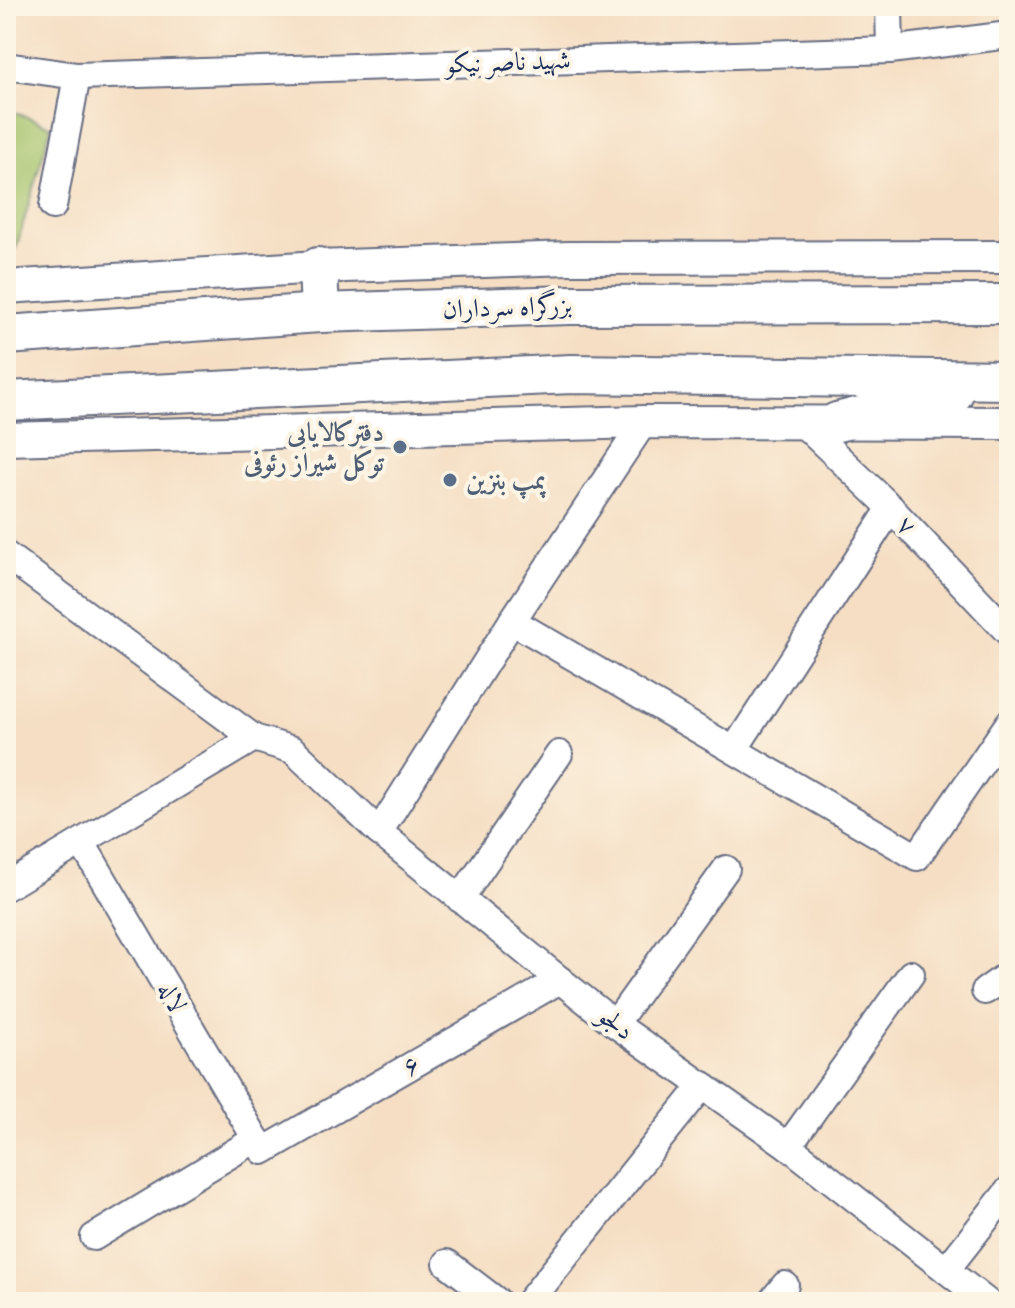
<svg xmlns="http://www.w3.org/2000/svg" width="1015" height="1308" font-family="'IM FELL French Canon',Amiri,serif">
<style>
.green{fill:#a4c26a;stroke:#607864;stroke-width:2}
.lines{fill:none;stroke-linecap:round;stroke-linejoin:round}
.minor-casing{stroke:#676c81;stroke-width:30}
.major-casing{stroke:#676c81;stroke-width:36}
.highway-casing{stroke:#676c81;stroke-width:42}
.minor{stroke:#fff;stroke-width:26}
.major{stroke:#fff;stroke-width:32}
.highway{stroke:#fff;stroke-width:38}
.service-dot{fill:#5c6f8a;stroke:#fcf5e5;stroke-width:3}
.labels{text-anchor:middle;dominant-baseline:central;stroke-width:8;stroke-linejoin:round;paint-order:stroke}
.street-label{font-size:26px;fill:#1b2f5e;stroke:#fcf5e5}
.service-label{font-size:26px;font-weight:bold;fill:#4e5e75;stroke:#fcf5e5;text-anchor:end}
</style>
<rect width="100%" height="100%" fill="#fcf5e5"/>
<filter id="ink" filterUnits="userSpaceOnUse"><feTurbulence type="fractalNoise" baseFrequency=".0125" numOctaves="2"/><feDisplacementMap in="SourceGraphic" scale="16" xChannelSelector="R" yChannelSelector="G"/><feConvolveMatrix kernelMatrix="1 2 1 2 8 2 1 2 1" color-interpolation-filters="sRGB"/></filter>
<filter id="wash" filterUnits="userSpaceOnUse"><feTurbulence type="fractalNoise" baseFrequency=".006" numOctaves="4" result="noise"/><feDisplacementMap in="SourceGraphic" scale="32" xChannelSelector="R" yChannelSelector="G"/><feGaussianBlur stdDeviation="1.8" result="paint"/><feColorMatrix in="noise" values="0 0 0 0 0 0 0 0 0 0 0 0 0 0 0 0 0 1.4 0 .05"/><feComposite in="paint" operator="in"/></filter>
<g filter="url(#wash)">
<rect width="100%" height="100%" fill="#f5dec3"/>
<polygon class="green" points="6,109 51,126 16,249 6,250"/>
</g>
<g filter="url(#ink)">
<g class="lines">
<g class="minor-casing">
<g id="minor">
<polyline points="889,6 890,50"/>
<polyline points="6,66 77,76 890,50 1009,35"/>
<polyline points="53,206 77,76"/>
<polyline points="801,422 884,501 1009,633"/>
<polyline points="6,555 254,738 293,750 379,832 560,980 615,1024 788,1146 987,1302"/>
<polyline points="512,621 917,857 1009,723"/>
<polyline points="734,750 891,508"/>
<polyline points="379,832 512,621 644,422"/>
<polyline points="82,843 263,1151 560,980"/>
<polyline points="6,887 254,738"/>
<polyline points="460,899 559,754"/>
<polyline points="985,991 1009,974"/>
<polyline points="615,1024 726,869"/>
<polyline points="788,1146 911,974"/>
<polyline points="94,1237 256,1139"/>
<polyline points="447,1263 498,1302"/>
<polyline points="946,1270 1009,1190"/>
<polyline points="529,1302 703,1085"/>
<polyline points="771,1302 785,1285"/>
</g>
</g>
<g class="major-casing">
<g id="major">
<polyline points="6,287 318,267 569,258 1009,257"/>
<polyline points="6,439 644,422 1009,423"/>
</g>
</g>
<g class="highway-casing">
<g id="highway">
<polyline points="318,267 320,313"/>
<polyline points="6,335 320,313 570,305 1009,304"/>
<polyline points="6,401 571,374 1009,380"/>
<polyline points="837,422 954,393"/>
</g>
</g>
<use href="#minor" class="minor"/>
<use href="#major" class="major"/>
<use href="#highway" class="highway"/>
</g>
</g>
<g class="service-dot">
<circle cx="400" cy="447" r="8"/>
<circle cx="450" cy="480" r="8"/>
</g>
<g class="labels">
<g class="street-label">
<text transform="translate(508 62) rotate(-2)">شهید ناصر نیکو</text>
<text transform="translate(507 307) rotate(-2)">بزرگراه سرداران</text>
<text transform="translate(907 525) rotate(46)">۷</text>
<text transform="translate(172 997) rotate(60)">لاله</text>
<text transform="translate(616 1023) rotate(37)">دلجو</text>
<text transform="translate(411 1065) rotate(-30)">۶</text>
</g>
<g class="service-label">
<text x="384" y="432">دفترکالایابی<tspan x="384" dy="30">توکل شیراز رئوفی</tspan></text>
<text x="466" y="480" text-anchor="start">پمپ بنزین</text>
</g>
</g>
<rect width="1015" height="1308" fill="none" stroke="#fcf5e5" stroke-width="32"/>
</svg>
